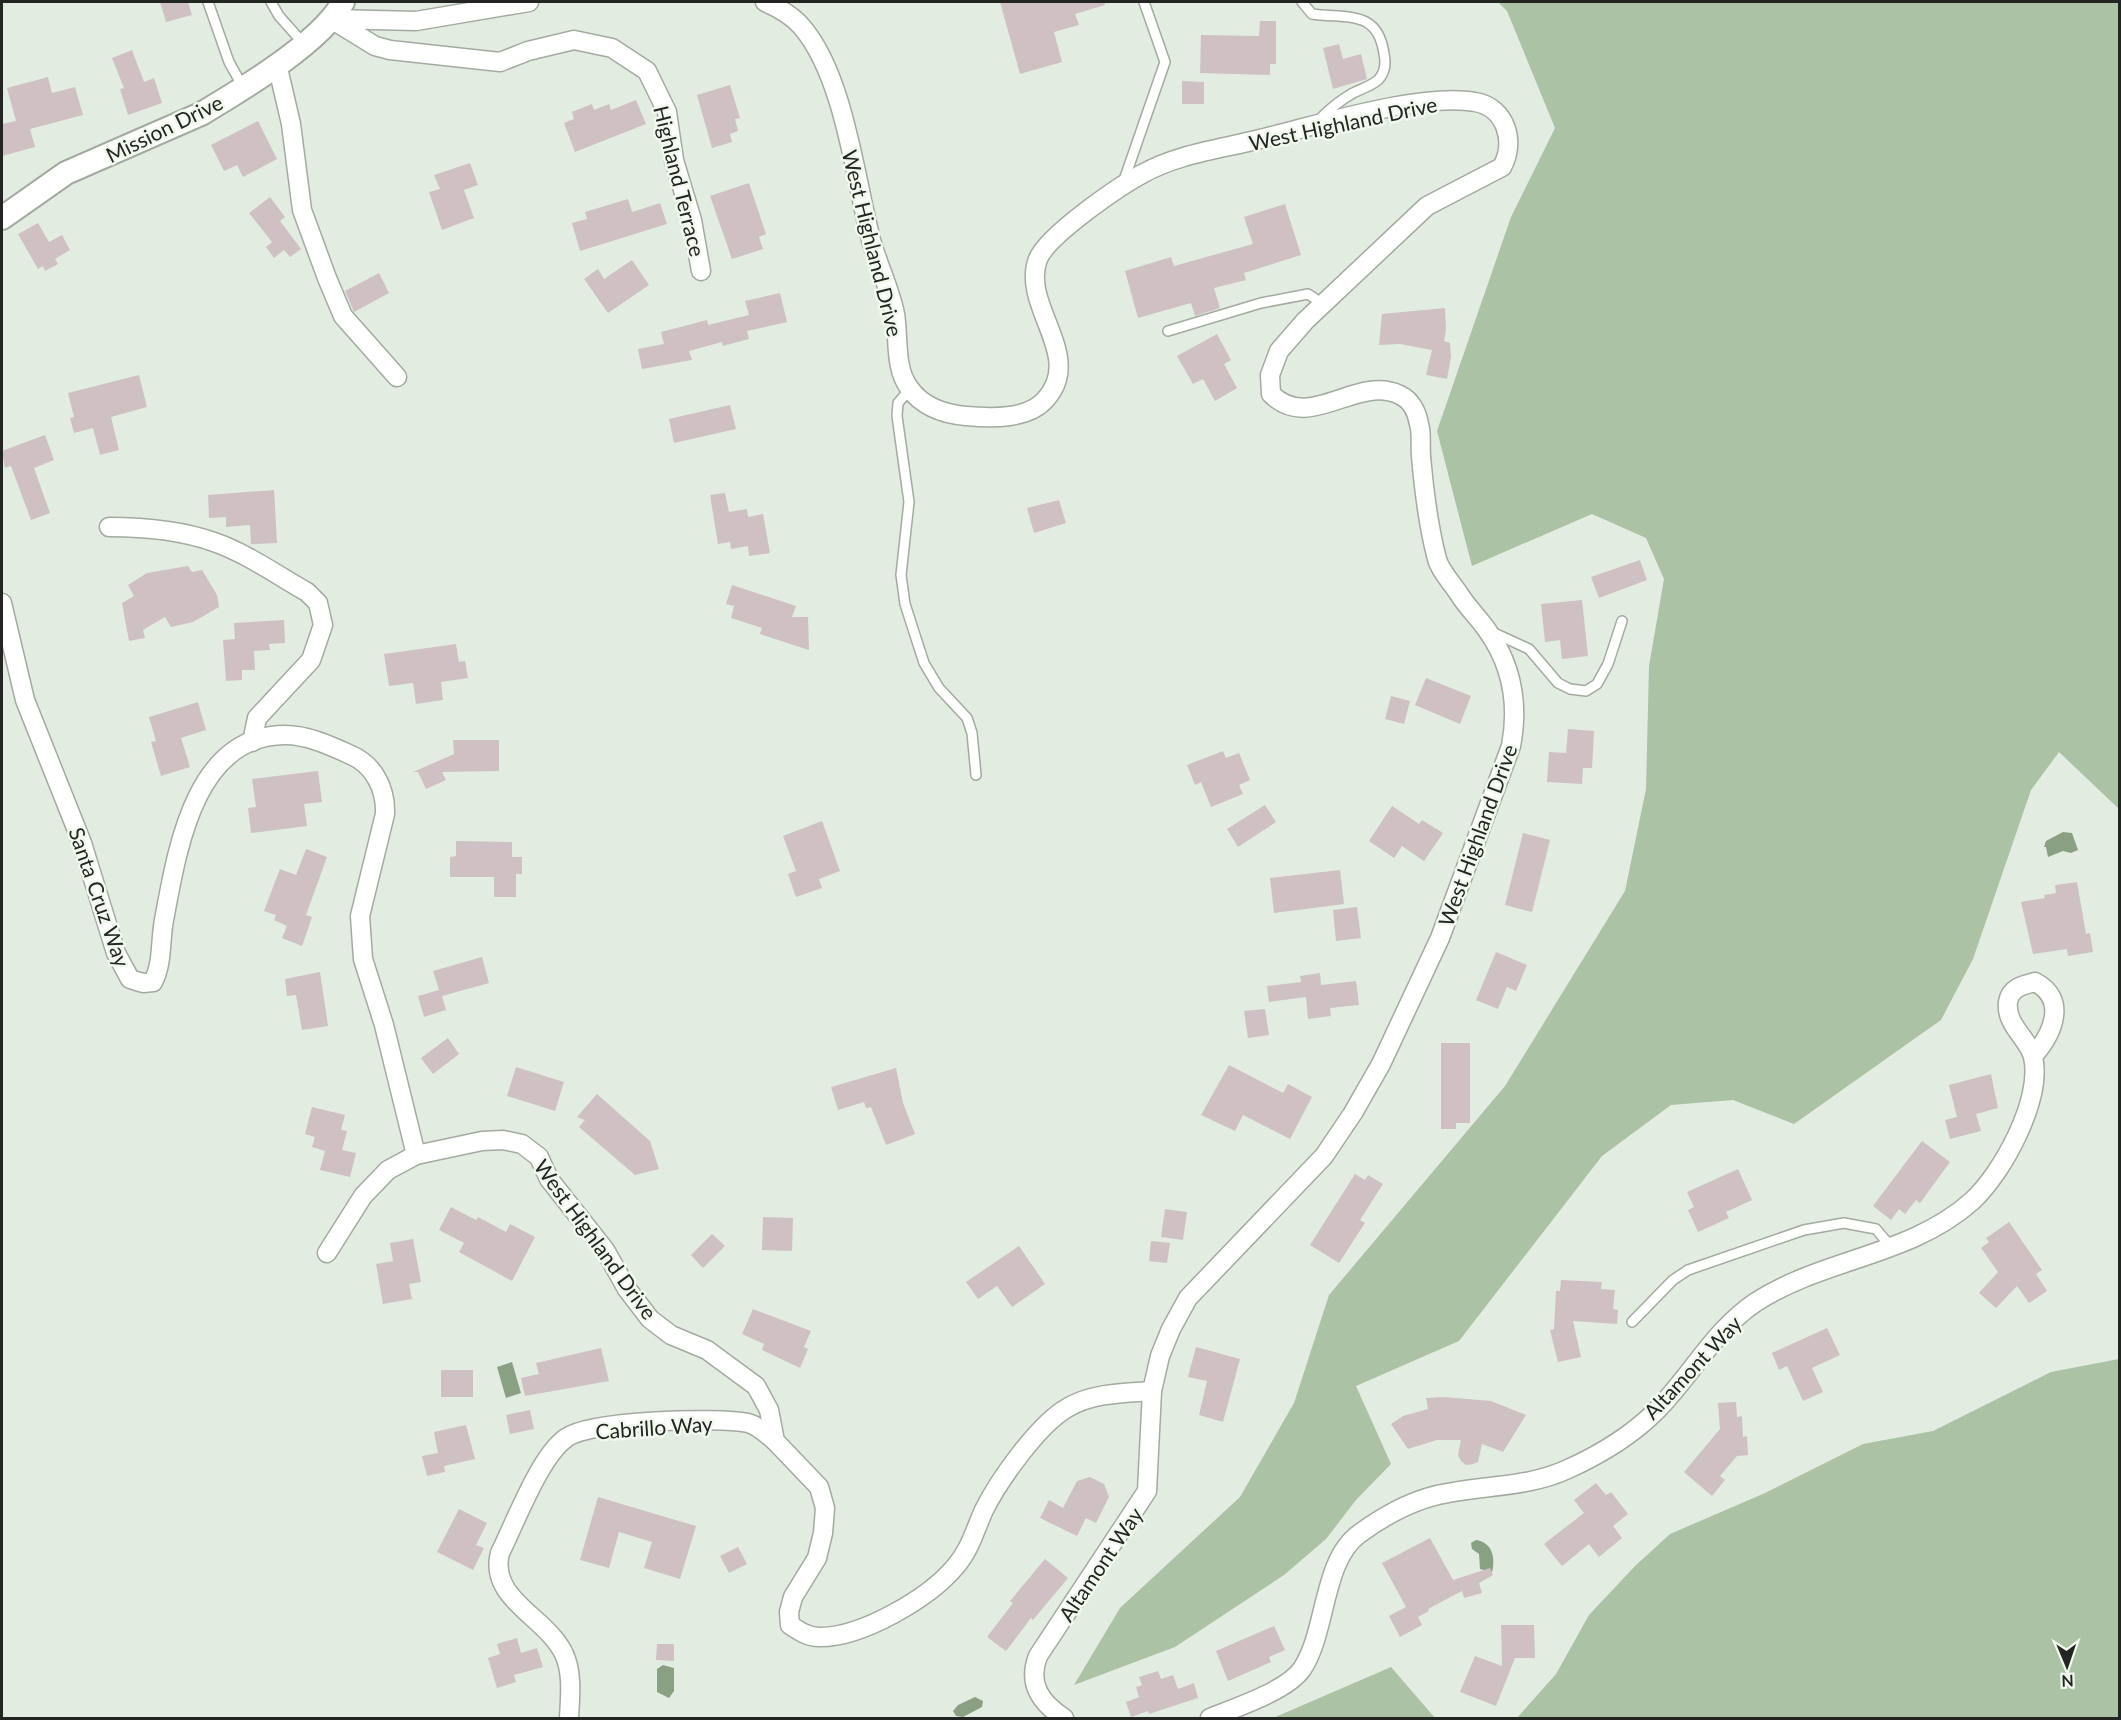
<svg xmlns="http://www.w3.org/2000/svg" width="2121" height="1720" font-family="Lato,sans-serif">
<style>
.green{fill:#abc2a4}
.water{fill:#89a083}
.building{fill:#cfc0c3}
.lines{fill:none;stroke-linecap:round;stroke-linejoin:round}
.service-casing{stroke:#a3aba0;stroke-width:12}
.minor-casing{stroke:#a3aba0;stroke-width:21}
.tertiary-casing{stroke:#a3aba0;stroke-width:26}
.service{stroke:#fff;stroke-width:9}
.minor{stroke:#fff;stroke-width:18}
.tertiary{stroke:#fff;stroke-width:22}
.labels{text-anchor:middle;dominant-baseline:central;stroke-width:5;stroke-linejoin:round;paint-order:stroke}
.street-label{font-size:21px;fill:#222521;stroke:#f1f9ee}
</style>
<rect width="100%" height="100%" fill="#e3ece1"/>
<g class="green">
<polygon points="1498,2 2119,2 2119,809 2059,752 2031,790 1973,959 1941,1020 1794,1124 1733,1100 1671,1105 1602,1156 1459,1341 1356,1386 1391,1464 1356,1500 1326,1539 1284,1575 1175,1647 1074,1685 1120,1608 1240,1497 1294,1403 1329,1295 1505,1086 1625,891 1646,789 1649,666 1664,579 1646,538 1592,514 1472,566 1437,431 1511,217 1555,128 1507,11"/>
<polygon points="2119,1359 2119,1718 1517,1718 1556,1674 1589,1615 1635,1566 1670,1534 1765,1493 1863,1444 1933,1431 2051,1372"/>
<polygon points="1391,1667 1435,1718 1273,1718"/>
</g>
<g class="water">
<polygon points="2063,832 2072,833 2078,850 2071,853 2063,851 2048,857 2046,847 2044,847 2046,841"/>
<polygon points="512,1362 521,1393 506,1398 497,1367"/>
<path d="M1476 1540C1492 1542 1496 1558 1492 1572L1480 1569 1479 1554 1472 1549 1471 1543Z"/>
<polygon points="663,1665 674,1668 674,1691 669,1698 657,1692 657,1669"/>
<polygon points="975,1697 983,1701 982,1707 963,1717 956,1716 953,1711 958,1705"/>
</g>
<g class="building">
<polygon points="160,2 188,2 192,15 166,22"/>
<polygon points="1000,2 1104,2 1105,5 1075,14 1079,25 1054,32 1062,62 1020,74"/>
<polygon points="1260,21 1276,21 1276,64 1270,64 1270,75 1200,73 1201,35 1259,36"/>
<polygon points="1339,44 1343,59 1361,54 1367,79 1333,89 1323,48"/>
<polygon points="132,50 144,82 154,78 162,103 128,115 120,89 124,88 112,58"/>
<polygon points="48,77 52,93 75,87 83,115 30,129 35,147 2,156 2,124 16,121 7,88"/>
<polygon points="1182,81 1204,82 1204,104 1182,104"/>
<polygon points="730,85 740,118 735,119 738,131 730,134 732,142 712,148 697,95"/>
<polygon points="636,100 646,124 575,152 564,123 574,119 572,112 592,104 594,110 609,104 611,110"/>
<polygon points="258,121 277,159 243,177 237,165 224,171 211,145"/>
<polygon points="470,163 478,185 464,190 474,218 442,230 429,192 440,189 434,175"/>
<polygon points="749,183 766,234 759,237 763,249 732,259 710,196"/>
<polygon points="270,197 285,217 280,221 301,249 290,257 284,250 274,258 266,247 272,242 249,213"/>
<polygon points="628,199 632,212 660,203 667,224 580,251 572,223 587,219 585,212"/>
<polygon points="1285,204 1301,255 1244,273 1246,280 1214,288 1220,308 1195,316 1191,303 1138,318 1125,271 1171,257 1174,266 1253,244 1244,217"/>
<polygon points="38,223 49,242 62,235 70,250 55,259 58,264 45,271 43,266 38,269 18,234"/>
<polygon points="632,260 649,285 608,313 584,279 598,269 604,279"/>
<polygon points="379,273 389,293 354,312 345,291"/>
<polygon points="780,293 787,322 747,331 749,339 723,346 722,342 689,351 692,360 642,369 638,349 664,344 661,332 707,320 708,325 749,315 745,301"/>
<polygon points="1445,308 1446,330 1444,341 1450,343 1451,357 1447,379 1426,375 1432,350 1400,344 1379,345 1382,314"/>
<polygon points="1217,334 1231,360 1224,364 1237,388 1215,401 1203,379 1193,384 1177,356"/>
<polygon points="139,375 147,407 111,417 119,450 100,455 93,428 74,433 70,418 74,417 68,393"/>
<polygon points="730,405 736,429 674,443 669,419"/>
<polygon points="45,435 54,460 34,468 50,513 31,520 11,466 5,468 2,451"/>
<polygon points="274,490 277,543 251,544 250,525 226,527 226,517 209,518 208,495"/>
<polygon points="725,493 729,512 747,509 748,517 763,514 770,553 749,556 748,546 731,549 730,542 718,544 710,495"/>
<polygon points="1059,500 1066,523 1034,533 1027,508"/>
<polygon points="1640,560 1647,580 1599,598 1591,577"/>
<polygon points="188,566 192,572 202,570 217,595 219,607 193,622 171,627 165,617 143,630 145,638 129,641 122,603 134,596 128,585 147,573"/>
<polygon points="732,585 796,606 792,617 808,617 809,650 760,634 762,628 731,618 734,606 726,604"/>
<polygon points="1582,600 1588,656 1562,659 1560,640 1545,642 1541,604"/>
<polygon points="284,620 285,643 269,644 270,650 254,651 255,670 242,670 242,680 226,681 223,640 235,639 234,623"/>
<polygon points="456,644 459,662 465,661 468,678 441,682 443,700 416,704 413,683 389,686 384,654"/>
<polygon points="1426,678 1471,696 1460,724 1415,705"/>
<polygon points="1391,696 1410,701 1404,724 1385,719"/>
<polygon points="198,702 206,730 181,738 190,767 161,776 151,742 156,741 149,717"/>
<polygon points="1568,729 1594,731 1592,768 1583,768 1582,784 1547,782 1549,752 1566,753"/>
<polygon points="453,740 499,740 499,771 442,772 446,780 426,789 418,772 413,772 454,754"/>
<polygon points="1223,751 1226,758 1239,753 1250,780 1239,785 1243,794 1211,807 1201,782 1195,785 1187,765"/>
<polygon points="318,771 322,802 304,804 307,826 251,833 248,808 256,807 252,779"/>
<polygon points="1265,805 1276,822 1238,847 1227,829"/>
<polygon points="1392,806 1419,824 1422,820 1443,833 1424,861 1402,846 1394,858 1369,841"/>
<polygon points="822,821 840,871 819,879 822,888 796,897 788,874 796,871 783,836"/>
<polygon points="1523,833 1550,840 1532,912 1505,905"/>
<polygon points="456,841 512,842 512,857 522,857 522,874 516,874 516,897 494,897 494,877 450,877 450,857 456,856"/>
<polygon points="306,849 327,857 306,915 312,917 302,946 282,938 287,926 274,920 276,915 264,911 280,869 296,875"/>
<polygon points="1340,870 1344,904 1274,913 1270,878"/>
<polygon points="2077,882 2086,934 2090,933 2093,952 2068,956 2067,949 2033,954 2021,902 2045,898 2044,895 2056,893 2055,885"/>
<polygon points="1357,907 1361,938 1336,941 1333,910"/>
<polygon points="1496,952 1527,965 1516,991 1507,987 1498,1009 1476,1000"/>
<polygon points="482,957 489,983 442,996 446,1010 424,1017 418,996 439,990 433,971"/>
<polygon points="320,972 328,1026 302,1030 296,995 287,996 285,979"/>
<polygon points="1320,973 1321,985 1356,981 1359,1005 1330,1008 1331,1016 1308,1019 1306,997 1269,1002 1267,986 1301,982 1300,976"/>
<polygon points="1265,1009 1269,1035 1248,1038 1244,1011"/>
<polygon points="448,1038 459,1054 433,1074 421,1058"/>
<polygon points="1441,1043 1470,1043 1470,1123 1456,1123 1456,1129 1441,1129"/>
<polygon points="1229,1065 1283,1093 1288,1084 1312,1097 1290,1139 1243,1115 1235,1131 1201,1115"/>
<polygon points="516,1067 564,1082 555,1111 507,1096"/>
<polygon points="896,1068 903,1103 915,1134 886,1145 871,1107 866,1108 864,1102 838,1110 831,1087"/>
<polygon points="1991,1074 1998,1108 1976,1114 1981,1131 1950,1139 1945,1120 1957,1117 1949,1085"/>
<polygon points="597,1094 650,1141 659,1169 635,1175 579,1127 585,1120 577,1117"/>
<polygon points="312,1107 345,1115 341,1130 347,1131 342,1150 356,1153 350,1177 320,1170 325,1151 312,1147 315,1137 305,1134"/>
<polygon points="1922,1141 1950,1162 1920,1203 1916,1200 1905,1214 1899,1209 1891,1220 1873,1206"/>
<polygon points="1738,1169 1752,1200 1726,1212 1729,1218 1698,1232 1688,1210 1694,1207 1687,1192"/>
<polygon points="1355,1174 1365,1180 1368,1175 1383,1184 1360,1220 1365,1223 1339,1263 1310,1245"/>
<polygon points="451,1207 476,1220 478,1217 506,1232 510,1224 535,1237 512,1281 459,1252 464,1243 439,1230"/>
<polygon points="1165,1209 1187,1212 1183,1240 1161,1237"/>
<polygon points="763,1217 793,1218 792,1251 762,1250"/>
<polygon points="2009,1222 2042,1270 2036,1274 2047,1291 2029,1303 2017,1286 1996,1308 1979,1293 1998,1272 1981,1248 1989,1242 1986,1238"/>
<polygon points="712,1234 725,1246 703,1268 691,1255"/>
<polygon points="413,1239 421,1282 409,1284 412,1299 383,1304 376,1264 393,1261 390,1243"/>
<polygon points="1151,1241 1170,1243 1167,1263 1149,1261"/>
<polygon points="1019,1246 1045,1284 1012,1307 997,1286 978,1299 966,1282"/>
<polygon points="1561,1280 1602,1282 1601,1289 1615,1290 1613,1309 1618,1310 1617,1324 1573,1321 1581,1357 1558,1362 1550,1330 1554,1329 1556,1291 1560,1291"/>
<polygon points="753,1309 811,1331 804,1347 808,1349 800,1368 762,1350 764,1344 742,1334"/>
<polygon points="1827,1328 1840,1355 1812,1368 1823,1392 1803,1401 1787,1366 1779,1370 1772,1353"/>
<polygon points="1196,1347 1240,1359 1223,1422 1199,1415 1207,1381 1188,1377"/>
<polygon points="601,1348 609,1381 525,1396 521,1378 539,1374 536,1363"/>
<rect x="441" y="1370" width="32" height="27"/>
<polygon points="1444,1397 1491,1401 1526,1415 1503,1452 1482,1444 1478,1462 1473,1464 1466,1465 1461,1461 1458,1455 1461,1440 1437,1440 1408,1449 1391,1424 1403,1416 1428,1409 1426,1398"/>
<polygon points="1736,1402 1737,1417 1742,1416 1743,1437 1747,1436 1748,1455 1737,1456 1720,1476 1725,1480 1712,1496 1684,1472 1720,1429 1718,1403"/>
<polygon points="530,1410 534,1429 510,1434 506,1415"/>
<polygon points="466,1425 475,1459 444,1466 445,1472 427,1476 422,1456 438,1453 434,1432"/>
<polygon points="1090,1477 1104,1484 1109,1497 1096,1523 1086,1518 1077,1536 1040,1518 1049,1500 1063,1508 1077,1481"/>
<polygon points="1596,1483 1606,1495 1611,1492 1628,1514 1613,1526 1622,1538 1599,1557 1589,1544 1562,1566 1544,1544 1584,1513 1574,1500"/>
<polygon points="598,1497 696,1526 680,1579 644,1568 652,1542 619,1532 609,1568 580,1560"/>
<polygon points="459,1509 487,1523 476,1545 484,1548 473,1570 437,1552"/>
<polygon points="1430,1538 1453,1580 1490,1568 1493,1575 1479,1583 1482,1593 1464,1598 1462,1591 1428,1609 1429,1611 1418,1617 1422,1625 1400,1637 1389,1616 1406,1607 1382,1563"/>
<polygon points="738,1547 747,1564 729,1573 720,1556"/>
<polygon points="1045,1559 1068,1578 1033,1620 1031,1618 1006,1651 987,1637 1013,1603 1010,1601"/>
<polygon points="1501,1625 1534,1625 1535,1658 1515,1658 1496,1706 1460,1692 1475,1656 1502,1666"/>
<polygon points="1274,1626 1285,1650 1269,1657 1271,1662 1228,1681 1216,1651"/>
<polygon points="517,1638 521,1653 537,1648 543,1667 514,1675 516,1682 497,1688 488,1658 500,1654 497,1644"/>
<polygon points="657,1644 674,1644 674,1661 656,1660"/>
<polygon points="1158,1671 1161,1679 1173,1675 1178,1689 1194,1683 1198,1698 1149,1714 1148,1711 1131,1717 1126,1702 1139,1697 1136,1687 1142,1685 1139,1677"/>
</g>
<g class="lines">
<g class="service-casing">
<g id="service">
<polyline points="208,2 229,62 243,87"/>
<polyline points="271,2 279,16 304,44"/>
<path d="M1302 2 1312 14C1346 19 1378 9 1384 54 1386 63 1385 73 1378 80 1371 86 1361 89 1353 93 1339 101 1328 110 1317 122"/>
<polyline points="1123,183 1165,62 1144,2"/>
<polyline points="1168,331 1261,303 1308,294 1323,304"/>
<polyline points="910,389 898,403 897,416 909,502 901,575 905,604 924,663 939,688 967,718 972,733 976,775"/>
<polyline points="1492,632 1529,649 1558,683 1570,689 1586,691 1597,684 1608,664 1622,621"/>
<polyline points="1632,1322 1673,1280 1688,1270 1804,1230 1844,1223 1876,1229 1892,1248"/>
</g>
</g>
<g class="minor-casing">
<g id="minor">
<path d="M765 2C779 8 792 15 802 27 844 76 855 178 871 240 878 265 890 289 895 314 899 338 894 369 910 389 923 407 944 414 966 416 990 418 1027 420 1045 400 1086 356 1020 306 1038 259 1048 235 1118 187 1142 174 1177 154 1221 149 1260 139 1315 126 1421 92 1475 102 1506 107 1516 142 1502 167L1427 206 1305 321 1279 351 1270 375 1271 394C1310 433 1356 374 1400 395 1411 400 1417 412 1419 424 1422 433 1420 445 1421 456 1424 491 1428 525 1437 559 1440 571 1452 583 1459 594 1467 607 1478 617 1487 630 1512 665 1519 704 1511 746L1440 938 1381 1064 1353 1113 1324 1156 1188 1298 1171 1329 1160 1356 1152 1391 1147 1491 1038 1656C1027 1684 1041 1703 1064 1718"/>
<polyline points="331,19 375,46 390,50 500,62 528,51 574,40 612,48 647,71 667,112 674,160 692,220 701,271"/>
<polyline points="332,19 416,21 529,2"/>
<polyline points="277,64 291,124 302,210 327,278 343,316 397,377"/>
<path d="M109 527C144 527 180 530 214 542 246 553 277 575 307 592L318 603 323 625 311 660 257 718 252 742"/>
<path d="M2 603 25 700 82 843 116 953 130 979 143 983 153 982C163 963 160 940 164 920 177 851 194 735 285 735 308 735 331 746 351 755 374 765 386 789 385 814L360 916 363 959 384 1025 416 1155"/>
<path d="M327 1253 363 1196 388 1170 416 1155 482 1141 503 1140 522 1144 539 1157 549 1179 605 1250 627 1289 650 1319 671 1335 707 1350 756 1386 769 1410 775 1441 819 1487 825 1508 823 1533 817 1558 793 1597 789 1612 790 1625C799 1631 808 1637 819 1637 861 1638 929 1598 955 1567 970 1550 975 1530 984 1510 999 1480 1038 1425 1067 1408 1092 1393 1123 1393 1152 1391"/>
<path d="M569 1718C570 1698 573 1673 564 1654 547 1617 488 1599 500 1553 515 1523 540 1456 566 1438 591 1420 717 1417 748 1423 757 1425 768 1435 775 1441"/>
<path d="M1210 1718C1234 1708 1287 1691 1302 1669 1327 1632 1322 1561 1359 1534 1385 1515 1415 1498 1448 1493 1489 1485 1529 1487 1568 1469 1599 1455 1632 1435 1656 1411 1691 1376 1714 1330 1756 1302 1824 1258 1911 1256 1972 1201 2002 1174 2043 1099 2033 1057 2029 1039 2005 1025 2008 1002 2010 988 2023 985 2035 982 2068 999 2053 1034 2033 1056"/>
</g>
</g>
<g class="tertiary-casing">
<path id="tertiary" d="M2 218 66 173 201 114C241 90 322 42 343 2"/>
</g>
<use href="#service" class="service"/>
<use href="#minor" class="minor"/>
<use href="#tertiary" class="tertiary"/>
</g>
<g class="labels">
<g class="street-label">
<text transform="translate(1343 123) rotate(-12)">West Highland Drive</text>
<text transform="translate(164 128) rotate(-26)">Mission Drive</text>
<text transform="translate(680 181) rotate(76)">Highland Terrace</text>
<text transform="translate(873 243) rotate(76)">West Highland Drive</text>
<text transform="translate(1477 835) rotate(-70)">West Highland Drive</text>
<text transform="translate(100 897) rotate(71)">Santa Cruz Way</text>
<text transform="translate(596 1239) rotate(54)">West Highland Drive</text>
<text transform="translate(1692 1367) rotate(-47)">Altamont Way</text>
<text transform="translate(654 1427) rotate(-4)">Cabrillo Way</text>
<text transform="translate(1100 1564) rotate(-56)">Altamont Way</text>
</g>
</g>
<rect width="2121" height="1720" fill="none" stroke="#222521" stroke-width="6"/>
<g transform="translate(2067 1666) rotate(178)" stroke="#f1f9ee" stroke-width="4.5" paint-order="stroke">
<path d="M0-4.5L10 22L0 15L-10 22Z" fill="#222521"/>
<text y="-9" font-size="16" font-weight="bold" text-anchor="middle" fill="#222521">N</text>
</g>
</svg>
